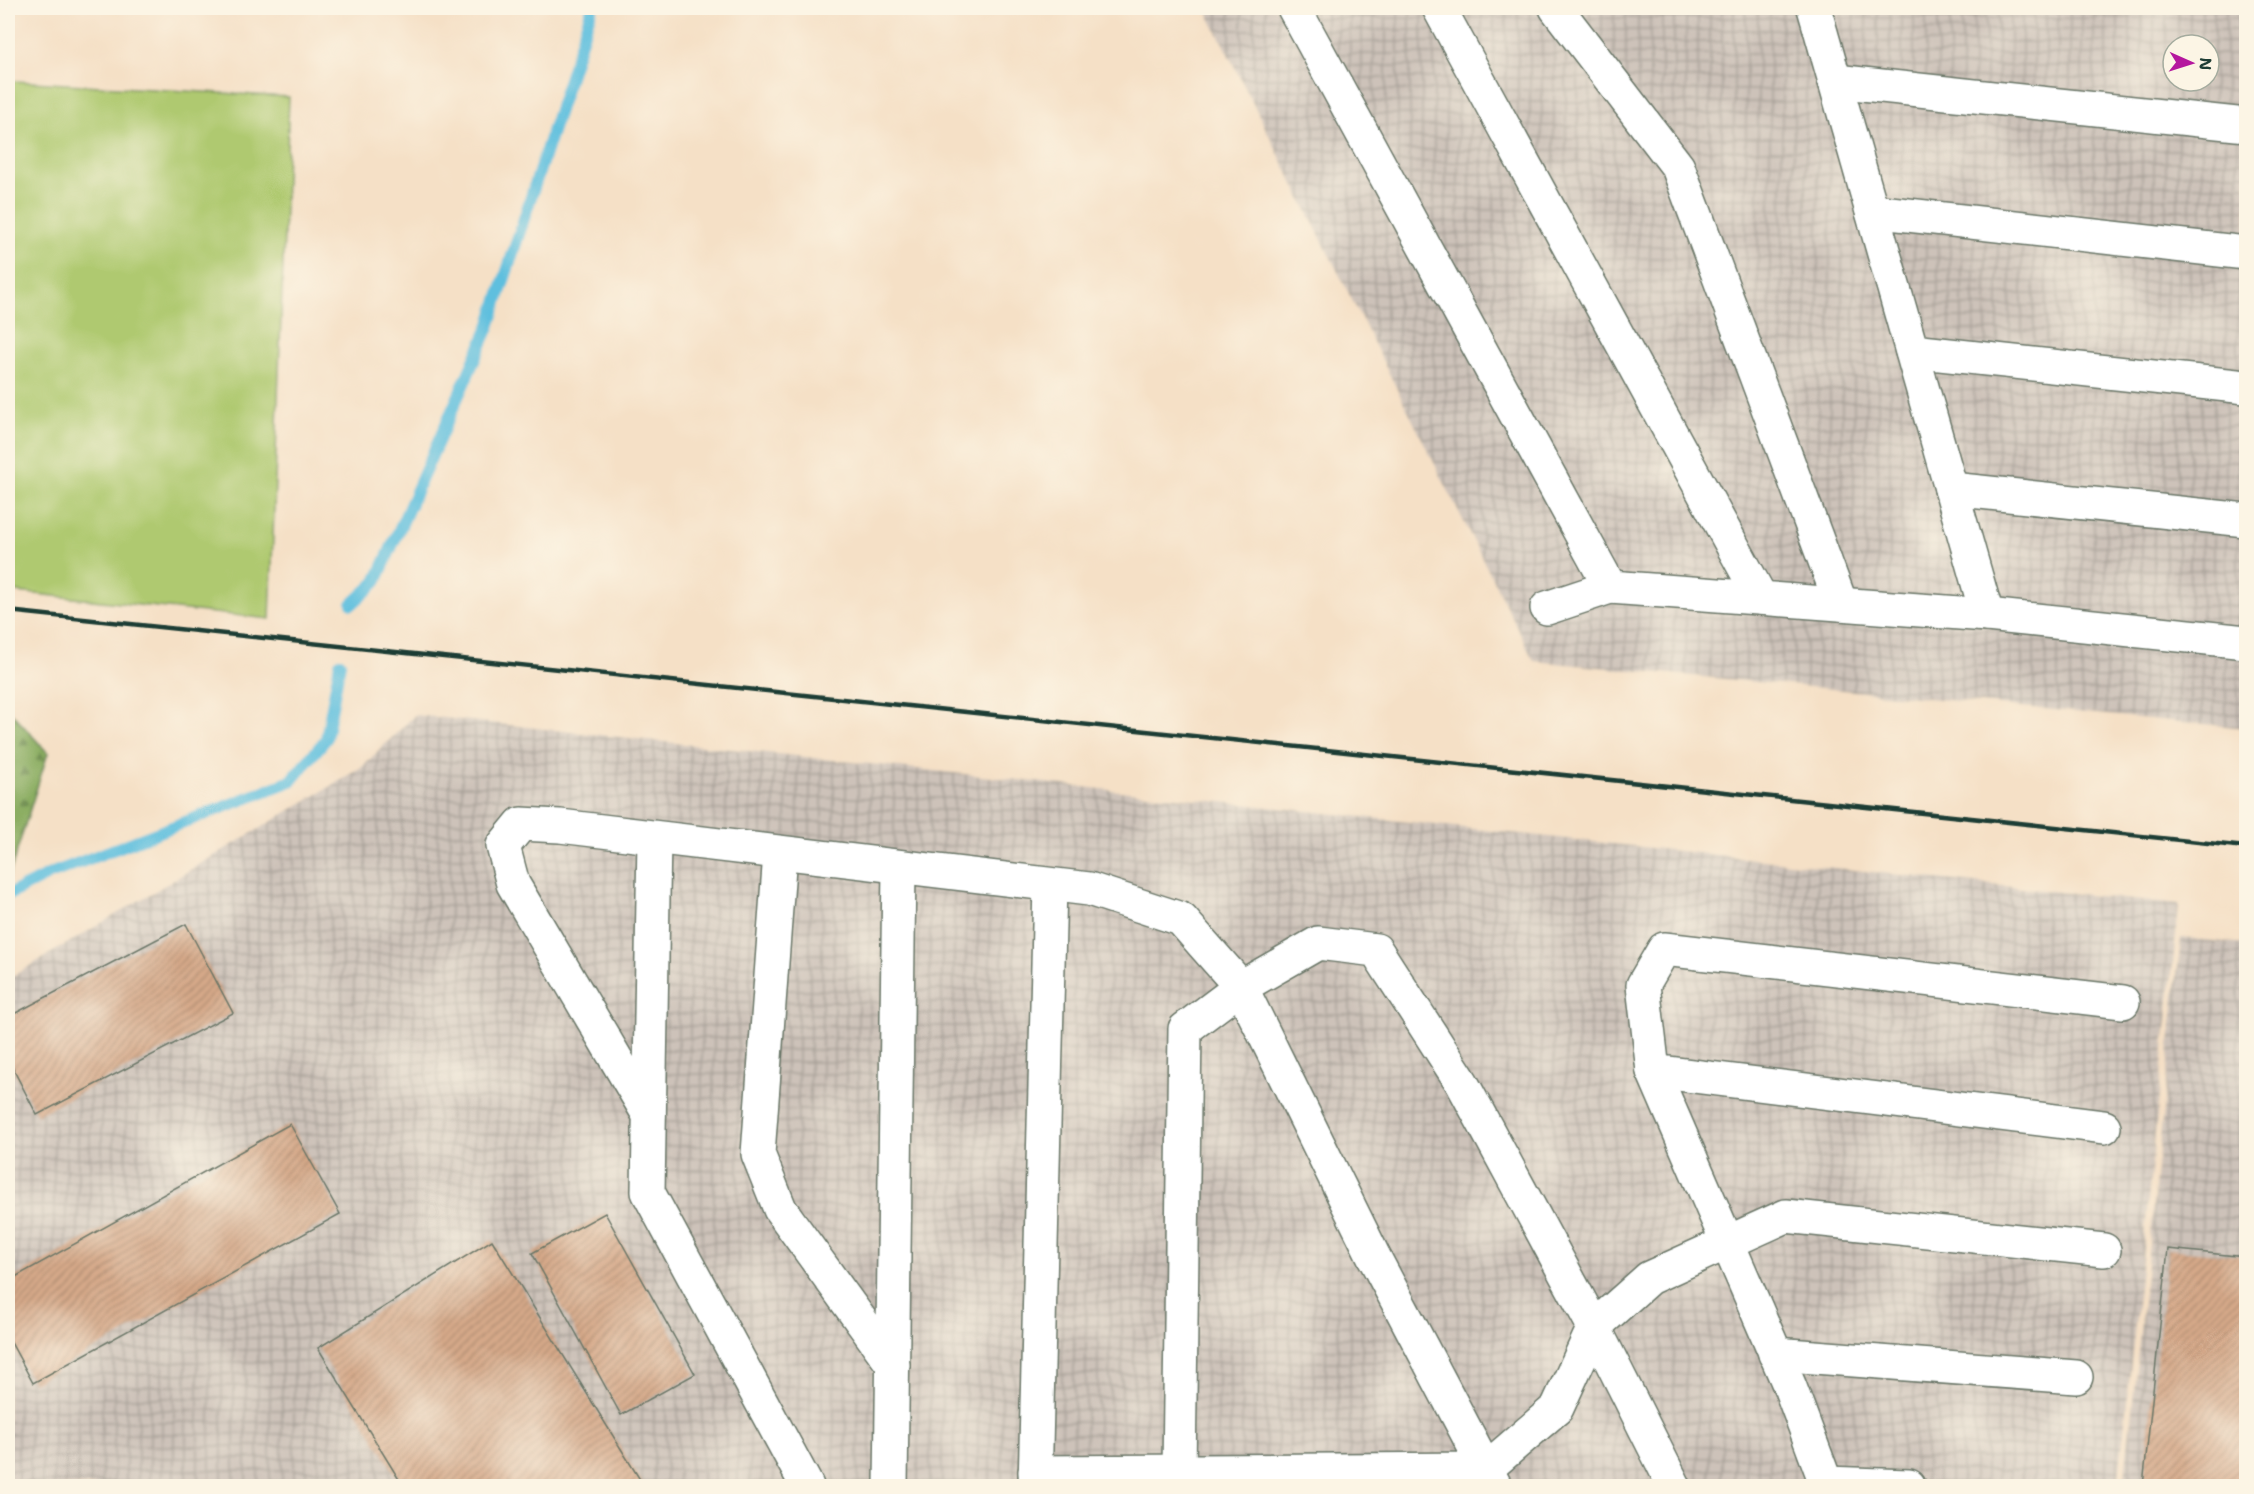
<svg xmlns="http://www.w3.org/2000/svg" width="2254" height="1494" font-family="'Shantell Sans',sans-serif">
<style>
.industrial{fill:url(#industrial-grid);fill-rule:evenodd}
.green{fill:#afc96f;stroke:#678352;stroke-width:1.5}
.forest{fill:url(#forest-firs);stroke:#55754b;stroke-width:1.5}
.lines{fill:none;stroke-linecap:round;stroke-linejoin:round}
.stream{stroke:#5fbfde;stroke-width:12}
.building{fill:url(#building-hatch)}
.minor-casing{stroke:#6a7667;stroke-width:36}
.minor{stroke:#fff;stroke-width:33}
.rail{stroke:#1f3d34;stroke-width:4.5}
</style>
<defs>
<pattern id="industrial-grid" width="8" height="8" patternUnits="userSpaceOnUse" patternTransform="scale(1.5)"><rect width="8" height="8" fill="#cdc2b9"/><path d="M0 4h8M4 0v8" fill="none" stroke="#a69f97"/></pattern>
<pattern id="forest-firs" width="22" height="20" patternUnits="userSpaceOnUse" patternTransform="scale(1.5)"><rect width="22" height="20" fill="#8bad62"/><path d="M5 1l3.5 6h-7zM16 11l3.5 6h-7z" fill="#718e52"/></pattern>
<pattern id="building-hatch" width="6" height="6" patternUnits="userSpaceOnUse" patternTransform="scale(1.5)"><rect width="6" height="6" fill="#d6a989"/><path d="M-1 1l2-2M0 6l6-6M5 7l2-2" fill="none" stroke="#ad8b71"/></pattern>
</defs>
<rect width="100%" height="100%" fill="#fcf5e5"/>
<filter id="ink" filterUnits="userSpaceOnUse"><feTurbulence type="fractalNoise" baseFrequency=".0167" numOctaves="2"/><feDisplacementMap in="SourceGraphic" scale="12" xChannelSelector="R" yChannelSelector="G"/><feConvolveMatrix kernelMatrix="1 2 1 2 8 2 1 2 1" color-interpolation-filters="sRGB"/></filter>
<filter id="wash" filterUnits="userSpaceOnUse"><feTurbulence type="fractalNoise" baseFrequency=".008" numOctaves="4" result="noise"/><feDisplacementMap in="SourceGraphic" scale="24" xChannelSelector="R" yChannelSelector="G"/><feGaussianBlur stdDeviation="1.35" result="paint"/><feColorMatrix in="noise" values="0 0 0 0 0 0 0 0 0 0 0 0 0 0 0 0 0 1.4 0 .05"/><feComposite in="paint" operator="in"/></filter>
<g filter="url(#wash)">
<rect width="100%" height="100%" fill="#f5e0c6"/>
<g class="industrial">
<path d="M1205 8H2246V728L1534 661ZM2173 45H2209V81H2173Z"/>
<polygon points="415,715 2179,905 2118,1486 8,1486 8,979 361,768"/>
<polygon points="2181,938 2246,944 2246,1486 2124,1486"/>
</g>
<polygon class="green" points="14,81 289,97 270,619 8,591 8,88"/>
<polygon class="forest" points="8,709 48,753 8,879"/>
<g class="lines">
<g class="stream">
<polyline points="352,604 376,582 489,327 592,8"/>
<polyline points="8,895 50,874 291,781 326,739 340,663"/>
</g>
</g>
<g id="blocks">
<g class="building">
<polygon points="186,924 233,1013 37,1115 8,1059 8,1017"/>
<polygon points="290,1124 340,1214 33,1383 8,1337 8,1281"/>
<polygon points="605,1213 695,1374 621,1415 532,1253"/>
<polygon points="492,1240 644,1486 403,1486 318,1348"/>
<polygon points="2168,1249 2246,1257 2246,1486 2143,1486"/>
</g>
</g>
</g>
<g filter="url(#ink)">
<use href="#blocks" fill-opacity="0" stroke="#6a7667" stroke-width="1.5"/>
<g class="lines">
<g class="minor-casing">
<g id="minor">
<polyline points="1294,8 1610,587 1987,615 2246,642"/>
<polyline points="1439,8 1761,598"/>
<polyline points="1556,8 1678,167 1841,604"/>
<polyline points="1814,8 1987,615"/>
<polyline points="1835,81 2246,125"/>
<polyline points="1872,211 2246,253"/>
<polyline points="1912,351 2246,387"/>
<polyline points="1951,489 2246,520"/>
<polyline points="1547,608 1610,587"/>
<polyline points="654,838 648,1192 807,1486"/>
<polyline points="780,853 758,1154 780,1209 893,1365"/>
<polyline points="1653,1071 2104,1127"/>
<polyline points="649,1115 513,884 503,846 521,824 560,826 1089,889 1181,919 1241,987 1374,1257 1495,1486"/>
<polyline points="1775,1354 2076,1377"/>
<polyline points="1179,1471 1185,1029 1241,987 1318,943 1376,950 1462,1083 1594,1327 1674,1486"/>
<polyline points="1035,1472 1486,1469 1557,1408 1594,1327 1649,1278 1786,1216 2104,1250"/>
<polyline points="1826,1483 1909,1486"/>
<polyline points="891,1486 899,867"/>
<polyline points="1035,1486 1050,885"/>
<polyline points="1827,1486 1790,1387 1653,1071 1643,985 1664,949 2123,1002"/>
</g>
</g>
<use href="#minor" class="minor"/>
<polyline class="rail" points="8,611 2246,847"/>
</g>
</g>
<rect width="2254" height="1494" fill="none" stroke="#fcf5e5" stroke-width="30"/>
<g transform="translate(2191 63) rotate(93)"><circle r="28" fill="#fcf5e5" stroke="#a4ab9e" stroke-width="1.5"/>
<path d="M0-4.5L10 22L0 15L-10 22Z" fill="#b5179e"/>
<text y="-9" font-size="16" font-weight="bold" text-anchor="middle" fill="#1f3d34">N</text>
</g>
</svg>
